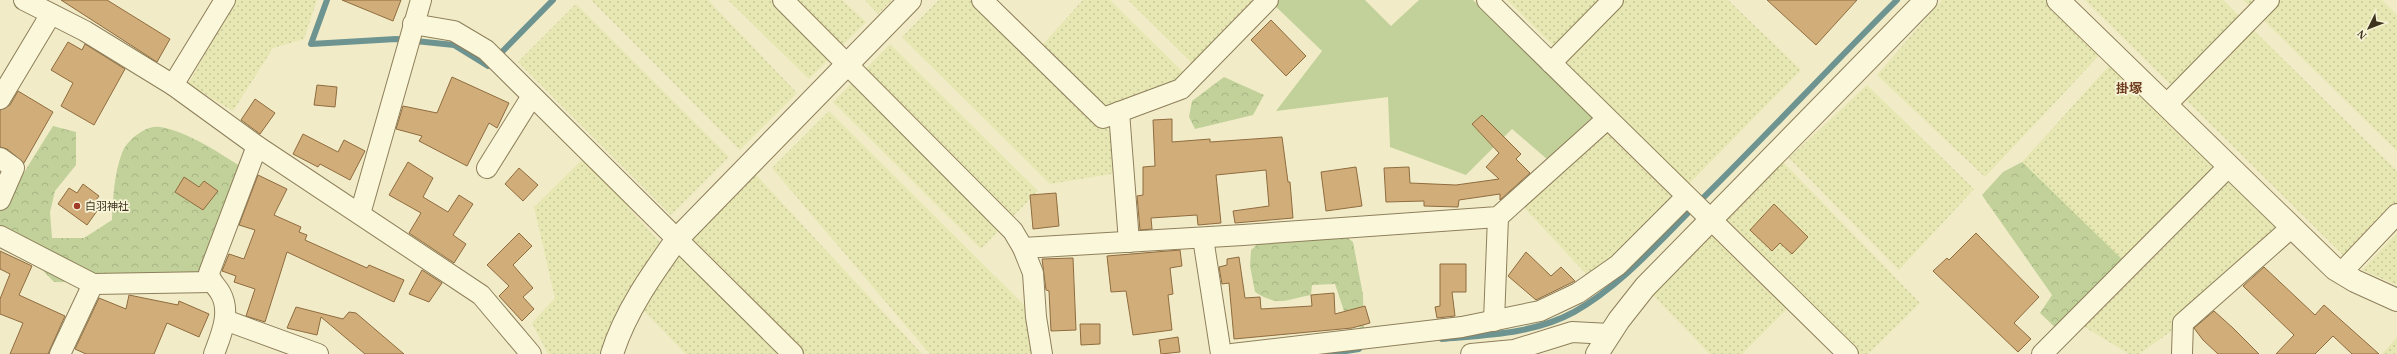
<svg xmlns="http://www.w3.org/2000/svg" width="2397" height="354" font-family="'Times New Roman','Noto Sans JP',serif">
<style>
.farmland{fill:url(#farmland-dots)}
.green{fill:#c1d199}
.forest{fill:url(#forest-crowns)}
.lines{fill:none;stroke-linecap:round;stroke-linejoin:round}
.stream{stroke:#6e9491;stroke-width:6}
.building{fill:#d1ad7a;stroke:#8f6c3f}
.minor-casing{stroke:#8e7f5b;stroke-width:22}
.tertiary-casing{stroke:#8e7f5b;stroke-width:24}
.minor{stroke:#fbf7db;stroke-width:20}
.tertiary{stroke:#fbf7db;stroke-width:22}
.poi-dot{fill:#a13a27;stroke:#f8f4d7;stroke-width:1.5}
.labels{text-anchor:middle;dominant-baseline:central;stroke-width:3.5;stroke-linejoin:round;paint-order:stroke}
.poi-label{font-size:11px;fill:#3e331f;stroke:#f8f4d7;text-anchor:start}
.quarter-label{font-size:13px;font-weight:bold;fill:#6d3a1c;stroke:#f8f4d7}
</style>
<defs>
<pattern id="farmland-dots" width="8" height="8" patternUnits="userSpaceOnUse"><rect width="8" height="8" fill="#e7e7b3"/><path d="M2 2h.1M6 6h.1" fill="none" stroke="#c7c79a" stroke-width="1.8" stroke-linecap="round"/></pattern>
<pattern id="forest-crowns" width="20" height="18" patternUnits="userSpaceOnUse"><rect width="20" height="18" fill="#c1d199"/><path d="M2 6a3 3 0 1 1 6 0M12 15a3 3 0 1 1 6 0" fill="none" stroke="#a7b483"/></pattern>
</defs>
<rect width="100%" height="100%" fill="#f1ecc7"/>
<g class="farmland">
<polygon points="236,0 317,0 304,39 273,48 233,111 188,84"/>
<polygon points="591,0 708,0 797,93 740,150"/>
<polygon points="728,0 842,0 866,22 809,79"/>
<polygon points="865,0 892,0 878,14"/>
<polygon points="939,0 980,0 1107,126 1123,172 1050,184 902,37"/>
<polygon points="1083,0 1110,0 1190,79 1115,116 1036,52"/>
<polygon points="1128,0 1252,0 1254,2 1193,64"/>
<polygon points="1507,0 1603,0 1556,48"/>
<polygon points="1613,0 1728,0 1801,70 1681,192 1590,278 1517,200 1607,119 1551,63"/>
<polygon points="1942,0 2058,0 2107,47 1985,177 1877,75"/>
<polygon points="2085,0 2223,0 2397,171 2397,204 2345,257"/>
<polygon points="2243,0 2382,0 2397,15 2397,151"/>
<polygon points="576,4 729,157 671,215 518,62"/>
<polygon points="890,44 1038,191 981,249 833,102"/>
<polygon points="2117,57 2292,227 2183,323 2139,354 2129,354 2075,321 2022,162"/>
<polygon points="1867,85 1974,189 1899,270 1789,158"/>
<polygon points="829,111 1036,317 1042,354 930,354 772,168"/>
<polygon points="584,158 668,251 678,251 778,354 686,354 636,303 604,354 548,354 532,323 555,298 534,207"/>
<polygon points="1783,162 1920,303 1868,354 1848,354 1794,302 1742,354 1710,354 1645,287 1717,227"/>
<polygon points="748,166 922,354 793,354 682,244"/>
<polygon points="2397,233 2397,285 2362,270"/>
<polygon points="2397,337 2397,354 2382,354"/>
</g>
<polygon class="green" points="1269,0 1365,0 1391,26 1419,0 1473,0 1603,123 1555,166 1512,129 1466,175 1390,147 1388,97 1276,111 1322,51"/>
<g class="forest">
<polygon points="1224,77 1264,95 1253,115 1195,129 1189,117 1192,101"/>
<path d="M53 126 76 132V165L55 191 50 212 52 238H84L112 220C113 198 114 174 122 153 126 141 146 124 160 127 189 132 217 152 242 167L203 284 54 282 0 226V211Z"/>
<polygon points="2022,162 2129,266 2062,334 2040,313 2052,295 1982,195 2003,172"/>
<path d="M1336 229 1353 242 1363 295 1364 331 1345 314 1335 284 1312 285 1311 295C1285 300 1279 307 1255 292L1250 266 1251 250 1261 241Z"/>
</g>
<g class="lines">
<g class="stream">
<polyline points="327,0 311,44 396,39 454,45 488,66 553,0"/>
<path d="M1442 339C1486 335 1534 334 1574 312 1620 286 1655 246 1692 209 1761 141 1828 69 1897 0"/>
<polyline points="1327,354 1359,349"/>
</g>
</g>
<g class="building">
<polygon points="61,0 107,0 170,39 157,62"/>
<polygon points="342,0 401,0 393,21"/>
<polygon points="1767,0 1857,0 1816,45"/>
<polygon points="1271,20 1306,56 1286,76 1251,40"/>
<polygon points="68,42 82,50 85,44 125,69 94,125 61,106 73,83 51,70"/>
<polygon points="452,77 509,103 497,128 489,123 467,166 419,141 422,136 396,129 403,106 437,113"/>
<polygon points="317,85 337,87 335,107 314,105"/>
<polygon points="18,91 53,112 24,163 7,149 0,147 0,110 10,105"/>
<polygon points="255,99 275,113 260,134 241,120"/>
<polygon points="1482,115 1521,154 1516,159 1530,173 1500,200 1500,194 1459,200 1458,207 1424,206 1424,201 1386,202 1384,168 1409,167 1410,183 1456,185 1499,179 1486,167 1499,153 1472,124"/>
<polygon points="1172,119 1172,142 1210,139 1210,142 1282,137 1288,182 1290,182 1293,218 1235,223 1233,211 1269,206 1266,170 1216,175 1221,223 1198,225 1197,215 1151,218 1152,229 1140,230 1137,196 1143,195 1143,167 1155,166 1153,120"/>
<polygon points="303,134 338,152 344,140 365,151 350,180 320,164 318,167 293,154"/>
<polygon points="408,162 433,178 423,197 448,212 459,195 473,204 453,235 466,244 454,263 409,233 421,213 389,195"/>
<polygon points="1356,167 1362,206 1326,211 1321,172"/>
<polygon points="519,168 538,185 523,201 505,184"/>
<polygon points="258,175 287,189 274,215 301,227 299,232 307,235 305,240 367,268 369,265 404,280 394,302 287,252 265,322 246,316 255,289 234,282 236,276 222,271 229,254 244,259 255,230 239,225"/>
<polygon points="184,177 199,187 204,181 218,191 203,210 175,192"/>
<polygon points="83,184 99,196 96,200 102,204 87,225 58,204 69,188 77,193"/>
<polygon points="1056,193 1059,226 1033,229 1030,195"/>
<polygon points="1774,204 1808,237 1792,254 1780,243 1772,251 1750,230"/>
<polygon points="519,233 532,246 513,265 533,288 523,297 534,309 522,321 499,296 509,286 487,265"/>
<polygon points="1976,233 2039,297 2014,323 2031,339 2018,352 1933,271 1947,258 1949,260"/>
<polygon points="1180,250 1182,266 1170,268 1173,294 1168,295 1172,330 1133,335 1126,291 1111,292 1107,256"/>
<polygon points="0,251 32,266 19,295 65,316 48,354 10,354 23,323 0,314 0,299 10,274 0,269"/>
<polygon points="1526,252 1551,276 1561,267 1575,281 1536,300 1508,276"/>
<polygon points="1239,257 1245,298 1260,297 1261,309 1312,306 1311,295 1334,293 1335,314 1365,306 1370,323 1352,328 1234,339 1229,283 1222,284 1219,267 1227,265 1227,259"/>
<polygon points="1073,258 1076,330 1051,331 1049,291 1046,290 1042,259"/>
<polygon points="1440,264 1466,264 1466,292 1452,292 1455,316 1437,318 1435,307 1440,306"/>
<polygon points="2264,267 2315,315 2324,305 2379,354 2352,354 2333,336 2315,354 2276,354 2294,335 2243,286"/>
<polygon points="422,270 442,283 429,302 409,294"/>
<polygon points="129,295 178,305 179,301 209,314 199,337 167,323 154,354 86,354 75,349 99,298 126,309"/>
<polygon points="296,307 343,319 349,312 356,313 404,354 365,354 321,317 317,335 287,328"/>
<polygon points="2214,311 2233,328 2259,354 2218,354 2203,340 2194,328"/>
<polygon points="1080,324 1100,324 1100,344 1081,345"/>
<polygon points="1178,337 1180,352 1161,354 1159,340"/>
</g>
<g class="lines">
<g class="minor-casing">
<g id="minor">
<polyline points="24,0 85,31 173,85 257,146 481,295 531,354"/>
<polyline points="783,0 1013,231 1023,248 1033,273 1036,317 1042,354"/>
<polyline points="982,0 1103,118 1181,89 1268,0"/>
<polyline points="1487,0 1848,354"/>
<polyline points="413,24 454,31 486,50 793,354"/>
<polyline points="1551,63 1613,0"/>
<polyline points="173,85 225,0"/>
<polyline points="0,99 51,14"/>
<polyline points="2166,105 2269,0"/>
<polyline points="1119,112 1129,242"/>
<polyline points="0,158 14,168 0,200"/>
<polyline points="487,168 532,96"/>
<polyline points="360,214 421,0"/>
<polyline points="0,236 93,284 212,282"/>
<polyline points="1203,238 1221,354"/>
<polyline points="1023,248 1243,235 1498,217 1607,119"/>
<polyline points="2341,273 2397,214"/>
<polyline points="225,320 318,354"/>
<polyline points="1494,321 1498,217"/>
<polyline points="2182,353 2183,323 2292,227"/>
<polyline points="60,354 93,284"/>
<path d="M214 354C221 335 231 313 221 294 217 286 210 282 209 273L257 146"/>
<polyline points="1232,354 1462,327 1540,311 1578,293 1618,265 1686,197"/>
<polyline points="1471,354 1514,350 1572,332 1610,334"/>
<polyline points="2042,354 2229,166"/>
</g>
</g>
<g class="tertiary-casing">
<g id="tertiary">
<polyline points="2058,0 2335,269 2355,281 2397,300"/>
<path d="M612 354C625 312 652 274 677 239L910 0"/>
<polyline points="1597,354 1619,320 1645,287 1926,0"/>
</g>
</g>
<use href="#minor" class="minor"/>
<use href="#tertiary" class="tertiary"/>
</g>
<circle class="poi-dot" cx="77" cy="206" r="4"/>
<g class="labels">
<g class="poi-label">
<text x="85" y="206">白羽神社</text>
</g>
<g class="quarter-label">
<text x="2129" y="88">掛塚</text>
</g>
</g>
<g transform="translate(2369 28) rotate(227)" stroke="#f8f4d7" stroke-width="3" paint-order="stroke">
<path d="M0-3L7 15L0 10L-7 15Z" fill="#3e331f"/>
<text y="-6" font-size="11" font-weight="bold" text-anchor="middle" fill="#3e331f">N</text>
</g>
</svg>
